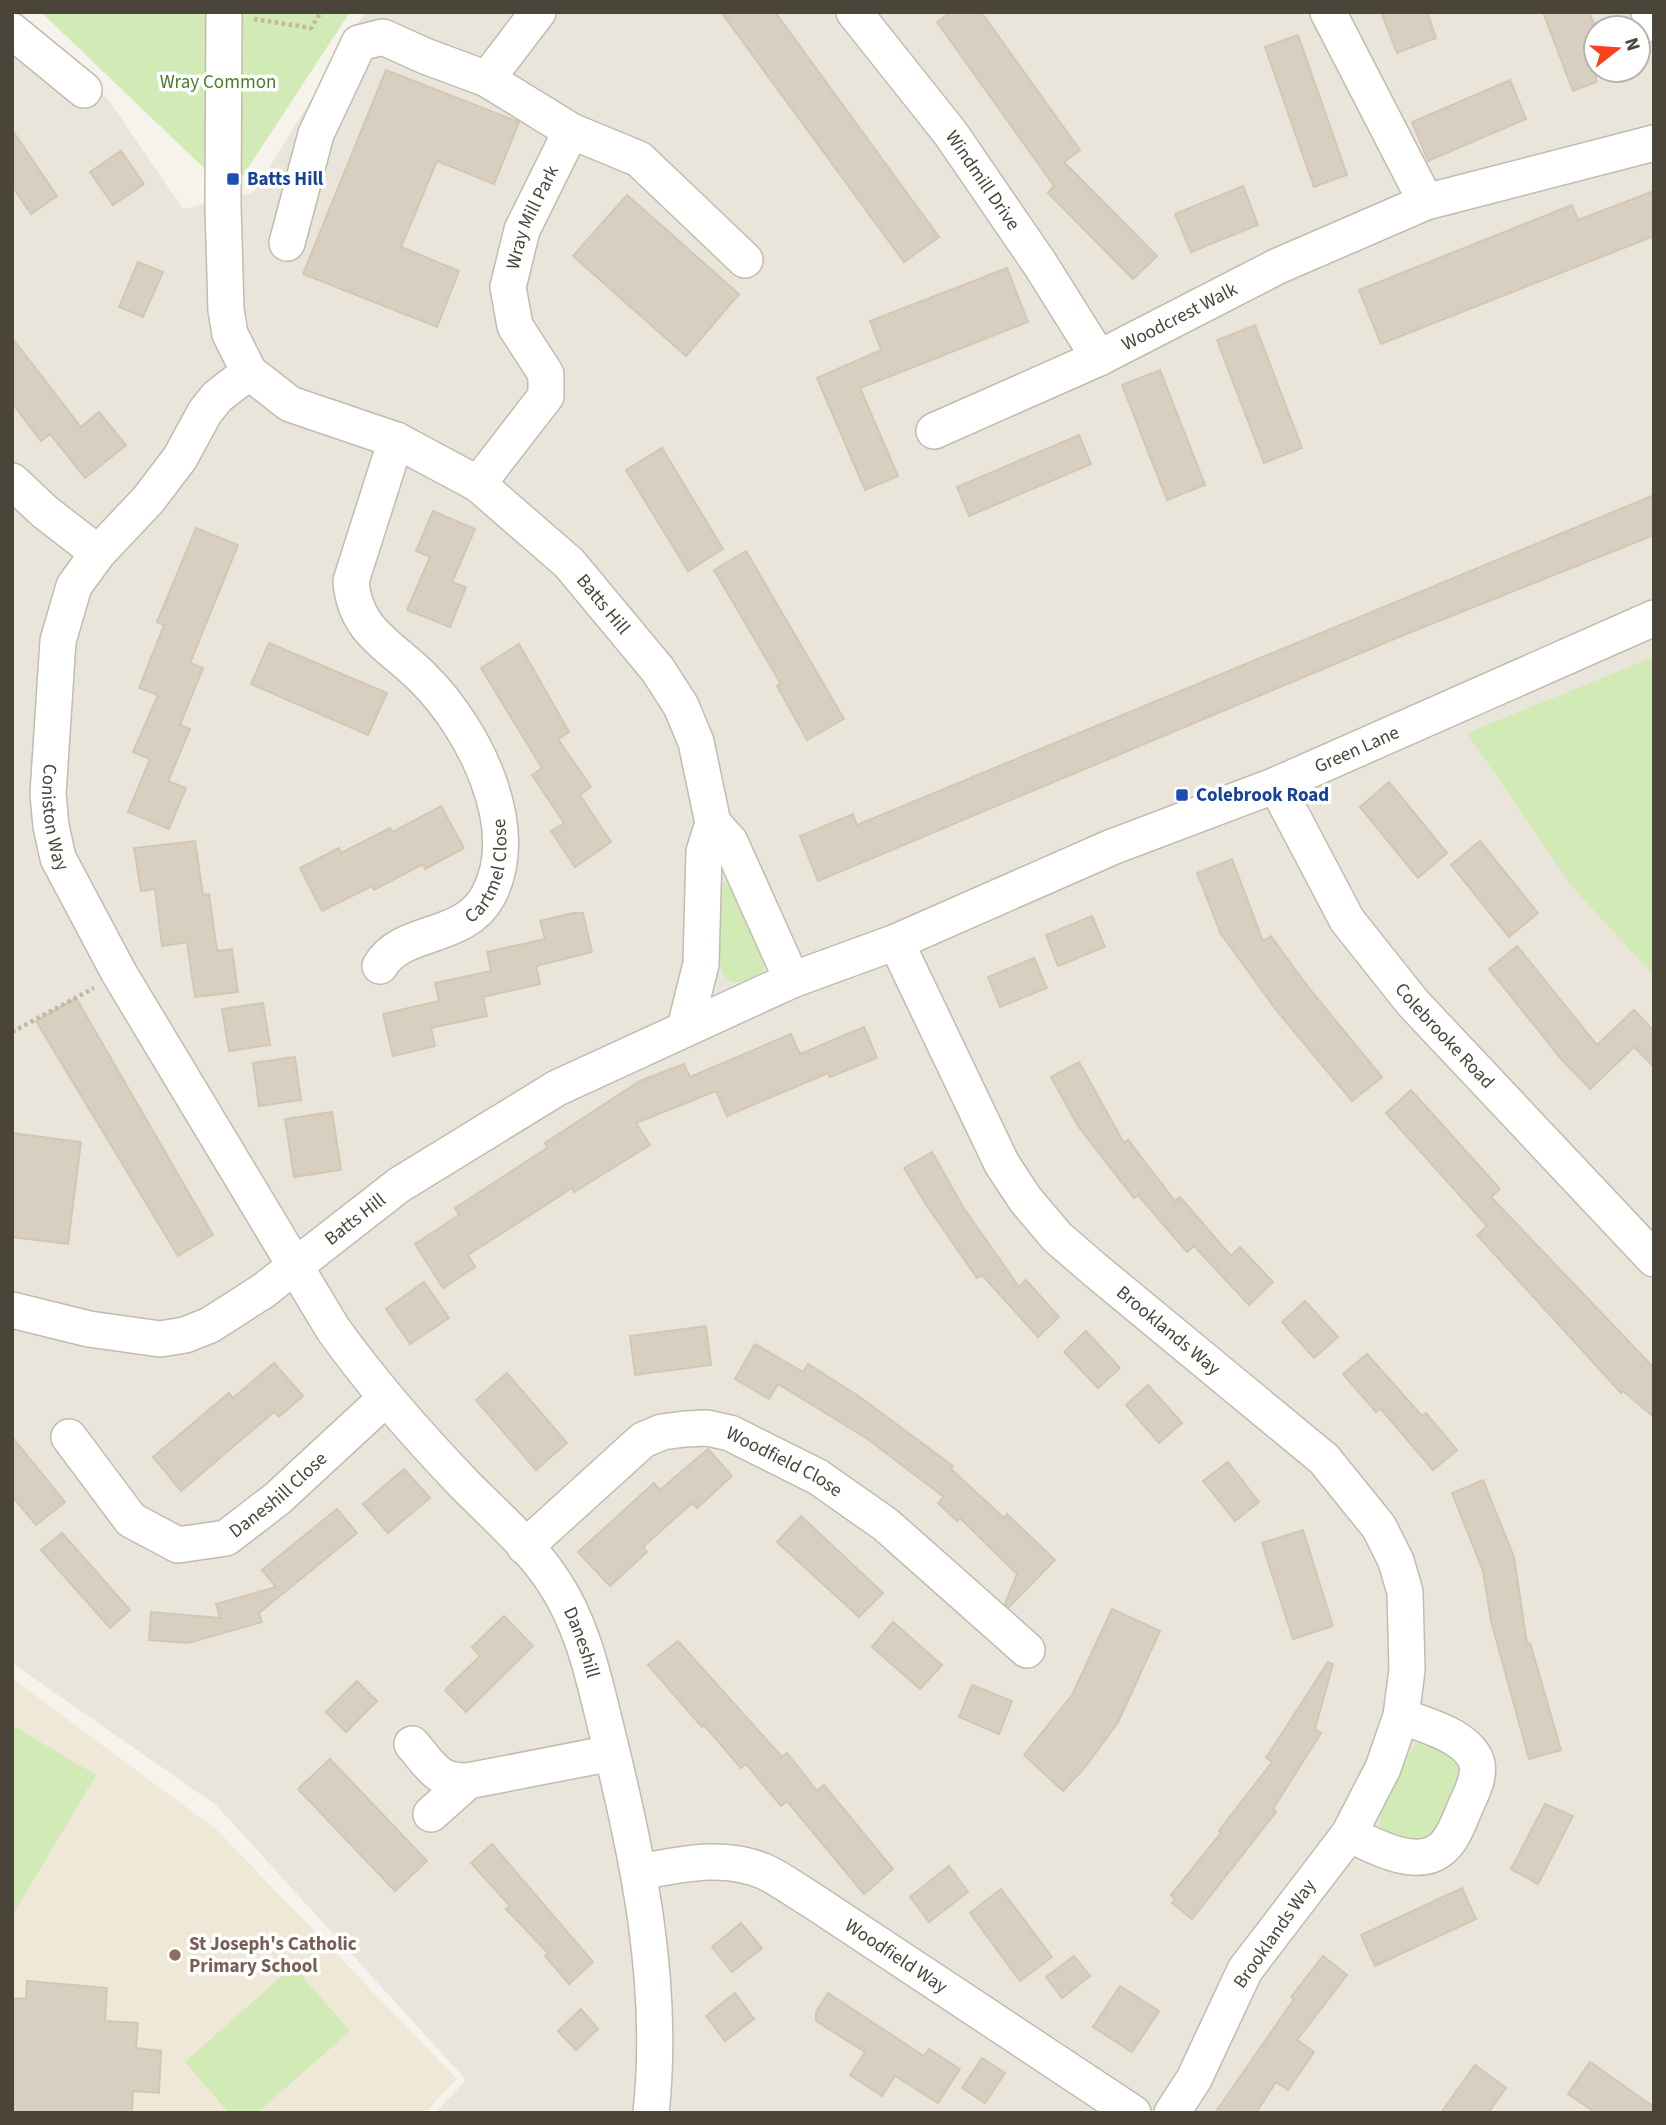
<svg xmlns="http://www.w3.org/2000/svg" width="1666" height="2125" font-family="'Source Sans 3',sans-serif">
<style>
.residential{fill:#eae5da;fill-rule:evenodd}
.education{fill:#efe8d6}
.green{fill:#d2eab5}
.building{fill:#d8cfc1;stroke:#d3c7b4;stroke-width:2}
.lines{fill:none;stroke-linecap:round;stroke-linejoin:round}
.minor-casing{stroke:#c2bbae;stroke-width:38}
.path{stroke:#c4b79f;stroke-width:4.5;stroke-dasharray:3.5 3.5;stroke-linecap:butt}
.minor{stroke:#fff;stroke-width:35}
.transit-dot{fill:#1a4fb4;stroke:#fff;stroke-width:2.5}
.education-dot{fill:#8d6e63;stroke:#fff;stroke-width:2.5}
.labels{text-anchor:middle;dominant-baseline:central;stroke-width:7;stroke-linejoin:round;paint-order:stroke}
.park-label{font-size:19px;fill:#4a7f2a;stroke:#fff}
.transit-label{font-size:19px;font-weight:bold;fill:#164399;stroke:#fff;text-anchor:start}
.street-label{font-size:19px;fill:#4b4439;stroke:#fff}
.education-label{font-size:19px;font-weight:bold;fill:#785e54;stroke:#fff;text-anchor:start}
</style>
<rect width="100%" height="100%" fill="#f6f3ec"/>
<path class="residential" d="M12 12H20L108 99 183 209 254 192 365 12H1654V2113H435L466 2080 216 1805 12 1663ZM1596 28H1638V70H1596Z"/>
<polygon class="education" points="12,1678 217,1830 457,2079 425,2113 12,2113"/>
<g class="green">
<polygon points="41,12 350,12 231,194"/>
<polygon points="1654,657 1654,976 1574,889 1467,733"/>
<path d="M732 881 764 957V970C702 1017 719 916 721 884Z"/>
<polygon points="12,1725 96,1775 12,1916"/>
<path d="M1430 1739 1465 1766 1440 1828 1425 1844 1382 1833C1372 1814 1401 1771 1410 1752L1417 1744Z"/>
<polygon points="293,1966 350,2031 257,2113 229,2113 185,2062"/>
</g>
<g class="building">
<polygon points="721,12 775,12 939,237 904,262"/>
<polygon points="951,12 981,12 1080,150 1064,162 1157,256 1133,279 1048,193 1054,186 937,22"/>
<polygon points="1381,12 1427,12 1436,38 1397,53"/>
<polygon points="1543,12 1589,12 1596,29 1596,82 1573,91"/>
<polygon points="1298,35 1347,175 1314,187 1265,47"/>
<polygon points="386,70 519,122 494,184 437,161 401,247 459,271 437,327 303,274"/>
<polygon points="1510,80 1526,119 1428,161 1412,122"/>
<polygon points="12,130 57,196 31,214 12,186"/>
<polygon points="121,151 144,184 113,205 90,172"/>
<polygon points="1243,186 1258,225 1191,252 1175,214"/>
<polygon points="1654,191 1654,236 1381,344 1359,290 1572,205 1578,220"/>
<polygon points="627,195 739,294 686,356 573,256"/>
<polygon points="138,262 163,272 143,317 119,307"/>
<polygon points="1007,268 1028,322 860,388 898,476 865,490 817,378 881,350 870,321"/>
<polygon points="1255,325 1302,448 1264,463 1217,340"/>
<polygon points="12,338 81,427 99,412 126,445 85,478 50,434 41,441 12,403"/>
<polygon points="1160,370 1205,485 1167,500 1122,385"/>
<polygon points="1079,435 1091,464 969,516 957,487"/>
<polygon points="662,448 723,549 688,571 626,470"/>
<polygon points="1654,495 1654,535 1411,632 818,881 800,836 853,814 857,825"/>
<polygon points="433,511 475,529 452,582 466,587 450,627 407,610 430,557 416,551"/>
<polygon points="196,528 238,545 190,663 203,668 180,725 190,729 168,781 186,788 169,829 128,812 150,759 133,752 158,695 139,688 164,625 157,622"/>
<polygon points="746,551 844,719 807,740 777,686 781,684 714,570"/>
<polygon points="269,643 387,693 368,735 251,684"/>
<polygon points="519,644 569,732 558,739 591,787 580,795 611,842 575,867 551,831 564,823 532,775 542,768 481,668"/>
<polygon points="1389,782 1447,853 1418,878 1360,807"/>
<polygon points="441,806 464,848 425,869 423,864 374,890 372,886 322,911 300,868 339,848 341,853 390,828 393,832"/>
<polygon points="195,841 203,895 209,894 217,951 232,949 238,992 195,997 187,942 162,946 155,889 141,891 134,848"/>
<polygon points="1480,841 1538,913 1509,937 1451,865"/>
<polygon points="1232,859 1263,941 1271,936 1308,987 1382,1077 1352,1101 1277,1011 1221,934 1197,873"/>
<polygon points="573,913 583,913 592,952 536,966 540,984 483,997 487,1016 431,1028 435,1046 393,1056 383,1014 439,1001 435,983 491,971 487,952 545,939 540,921"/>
<polygon points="1092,916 1105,947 1058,966 1046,935"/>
<polygon points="1517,946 1597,1045 1634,1010 1654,1031 1654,1067 1634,1047 1590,1089 1562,1060 1489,969"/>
<polygon points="1034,958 1047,988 1000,1007 988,977"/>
<polygon points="76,998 213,1235 178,1256 36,1021"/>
<polygon points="263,1003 270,1045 229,1051 222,1009"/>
<polygon points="864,1027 877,1058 830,1077 828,1073 727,1116 716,1091 636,1123 650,1145 574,1192 572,1188 468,1255 475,1267 443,1288 415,1244 459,1215 455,1208 547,1148 545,1143 640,1081 684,1064 690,1077 791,1034 800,1054"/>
<polygon points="295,1057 301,1100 259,1106 253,1063"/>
<polygon points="1079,1062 1124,1143 1128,1140 1175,1201 1180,1197 1231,1256 1240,1247 1273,1282 1249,1305 1194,1246 1187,1252 1138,1195 1134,1198 1078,1126 1051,1077"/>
<polygon points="1411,1090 1500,1189 1491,1197 1654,1368 1654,1417 1623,1391 1621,1393 1477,1235 1487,1226 1386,1113"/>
<polygon points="332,1112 341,1170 294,1177 285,1119"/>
<polygon points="12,1133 81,1142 68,1244 12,1237"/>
<polygon points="932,1152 963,1207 1019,1287 1026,1280 1059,1317 1038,1337 982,1275 977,1278 927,1206 904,1168"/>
<polygon points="424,1282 449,1318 410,1344 386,1309"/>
<polygon points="1305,1301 1338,1337 1314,1358 1282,1322"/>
<polygon points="706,1326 711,1365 635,1375 630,1336"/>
<polygon points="1086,1331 1120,1368 1098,1388 1064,1352"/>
<polygon points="755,1344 803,1372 808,1364 860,1397 953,1466 951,1469 1004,1518 1007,1514 1055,1560 1009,1607 1005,1604 1017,1574 960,1518 957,1521 938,1503 944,1497 866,1438 778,1384 769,1399 735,1379"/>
<polygon points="1367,1354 1422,1416 1426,1413 1457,1450 1433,1470 1380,1408 1376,1412 1343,1374"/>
<polygon points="274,1363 303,1396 279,1417 274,1412 181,1491 153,1457 229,1393 233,1398"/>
<polygon points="507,1373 567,1443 536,1470 476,1400"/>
<polygon points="1148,1385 1182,1423 1159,1443 1126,1405"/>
<polygon points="12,1437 65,1502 36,1525 12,1496"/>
<polygon points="708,1449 732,1476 697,1508 692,1503 643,1547 647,1552 610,1586 578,1552 654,1483 660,1490"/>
<polygon points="1228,1462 1259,1502 1235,1521 1203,1481"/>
<polygon points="404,1469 430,1498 388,1533 363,1504"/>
<polygon points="1483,1480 1514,1557 1527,1644 1530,1643 1561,1750 1529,1759 1491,1621 1483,1571 1452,1493"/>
<polygon points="337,1509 357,1533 259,1613 262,1622 188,1643 149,1640 151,1612 220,1618 216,1604 276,1587 262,1570"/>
<polygon points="801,1516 883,1593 859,1617 777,1542"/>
<polygon points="1303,1530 1333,1626 1293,1639 1262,1543"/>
<polygon points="62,1533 130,1610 110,1628 41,1550"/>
<polygon points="1112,1609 1160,1631 1118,1722 1086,1766 1063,1791 1024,1755 1072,1695"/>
<polygon points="504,1616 533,1646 466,1712 445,1690 480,1656 472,1647"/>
<polygon points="893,1622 942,1665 920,1689 872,1647"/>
<polygon points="678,1641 782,1757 787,1753 817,1791 824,1785 893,1869 864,1894 787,1801 781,1806 746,1764 741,1768 704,1725 702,1727 648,1665"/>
<polygon points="1328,1662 1333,1664 1315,1729 1321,1733 1273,1809 1276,1812 1192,1919 1172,1903 1175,1899 1171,1895 1221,1833 1219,1831 1272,1762 1266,1758"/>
<polygon points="357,1681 377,1701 346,1732 326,1712"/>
<polygon points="972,1685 1012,1701 999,1734 959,1717"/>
<polygon points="330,1759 427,1861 395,1891 298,1789"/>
<polygon points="1545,1804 1573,1816 1538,1884 1511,1869"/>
<polygon points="492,1844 593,1962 569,1984 545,1956 548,1953 506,1909 510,1906 471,1863"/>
<polygon points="949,1866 968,1892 929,1922 910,1897"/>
<polygon points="1462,1888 1476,1919 1375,1966 1361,1935"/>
<polygon points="1001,1889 1052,1957 1020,1981 970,1913"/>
<polygon points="741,1923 762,1948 732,1972 712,1947"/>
<polygon points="1074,1956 1090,1976 1062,1998 1046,1977"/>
<polygon points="1323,1956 1347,1975 1297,2040 1314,2052 1288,2090 1276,2082 1256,2113 1215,2113 1294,1999 1291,1997"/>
<polygon points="27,1981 107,1988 105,2021 138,2023 136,2048 161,2051 159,2093 133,2091 132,2113 12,2113 12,1998 26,1999"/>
<polygon points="1120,1986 1159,2011 1132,2052 1093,2027"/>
<polygon points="735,1993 754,2019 725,2041 706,2016"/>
<polygon points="828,1993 924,2056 929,2049 960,2069 938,2103 895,2076 882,2096 850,2075 865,2052 816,2021 816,2012"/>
<polygon points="581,2009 598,2029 576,2050 558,2031"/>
<polygon points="982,2058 1005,2073 985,2103 962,2088"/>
<polygon points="1590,2062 1654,2107 1654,2113 1596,2113 1568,2094"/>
<polygon points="1475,2065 1506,2088 1488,2113 1441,2113"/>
</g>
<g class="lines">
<g class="minor-casing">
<g id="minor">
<path id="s1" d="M224 12 223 206 226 310 230 334 249 372 290 404 396 440 478 484 569 563 658 670 681 706 696 742 713 823 704 852 701 964 685 1028"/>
<path id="s2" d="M854 12 951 134 1040 264 1099 358"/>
<polyline points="1328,12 1426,202"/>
<polyline points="1649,12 1654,24"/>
<polyline points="12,31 84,90"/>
<polyline points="571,131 639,159 745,260"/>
<polyline points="287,243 316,134 359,43 383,37 425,56 487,79 538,12"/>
<path id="s3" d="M249 372 217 397 205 412 180 458 148 500 98 553 74 586 58 641 48 794 51 826 58 858 119 973 333 1329C373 1385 418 1436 466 1486 495 1515 529 1545 552 1579 583 1624 594 1679 607 1732 638 1856 665 1984 651 2113"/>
<path id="s4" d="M934 431 1099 358 1278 266 1426 202 1654 143"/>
<polyline points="12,481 45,512 98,553"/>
<path id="s5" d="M478 484 546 396V374L515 326 508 287 522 230 571 131 487 79"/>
<path id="s6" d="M1276 785 1347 920 1413 1003 1654 1259"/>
<polyline points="713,823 730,842 792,980"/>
<path id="s7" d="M896 942 1002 1164 1025 1199 1057 1237 1094 1269 1324 1459 1379 1527 1396 1561 1405 1592 1407 1670 1401 1716 1383 1768 1349 1834 1245 1970 1194 2079 1172 2113"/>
<path id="s8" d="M380 966C402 928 464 941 488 896 525 828 473 728 424 679 391 645 355 633 351 581L396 440"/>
<path id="s9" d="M12 1310 89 1329 160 1339 185 1335 210 1325 263 1291 399 1185 557 1088 792 980 896 942 1112 847 1276 785 1654 618"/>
<path id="s10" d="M69 1437 131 1520 178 1545 226 1538 278 1498 386 1398"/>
<path id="s11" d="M525 1547 643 1440 662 1432 685 1429 707 1428 730 1433 818 1477 885 1524 1027 1650"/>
<path d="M412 1744C431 1766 437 1782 468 1781"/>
<polyline points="431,1814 468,1781 612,1753"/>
<path d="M1349 1834C1374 1846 1415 1869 1440 1850 1454 1840 1460 1818 1467 1803 1473 1790 1482 1772 1475 1758 1462 1734 1424 1725 1401 1716"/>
<path id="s12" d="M639 1872C680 1865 722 1854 763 1871 779 1878 795 1890 810 1899L1133 2113"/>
</g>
</g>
<g class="path">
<polyline points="254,19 311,28 321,12"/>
<polyline points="12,1032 94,988"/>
</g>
<use href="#minor" class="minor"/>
</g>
<g class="transit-dot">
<rect x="226" y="172" width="14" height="14" rx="3.5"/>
<rect x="1175" y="788" width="14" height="14" rx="3.5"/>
</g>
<circle class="education-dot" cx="175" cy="1955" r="7"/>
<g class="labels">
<g class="park-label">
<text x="218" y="82">Wray Common</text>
</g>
<g class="transit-label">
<text x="247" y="179">Batts Hill</text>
<text x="1196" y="795">Colebrook Road</text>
</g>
<g class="street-label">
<text stroke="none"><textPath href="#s2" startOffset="212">Windmill Drive</textPath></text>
<text stroke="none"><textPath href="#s5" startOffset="304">Wray Mill Park</textPath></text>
<text stroke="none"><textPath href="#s4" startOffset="271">Woodcrest Walk</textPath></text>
<text stroke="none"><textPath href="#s1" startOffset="796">Batts Hill</textPath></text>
<text stroke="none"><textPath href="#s9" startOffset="1493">Green Lane</textPath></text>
<text stroke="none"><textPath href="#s3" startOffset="513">Coniston Way</textPath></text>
<text stroke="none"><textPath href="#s8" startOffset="156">Cartmel Close</textPath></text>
<text stroke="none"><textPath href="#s6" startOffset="304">Colebrooke Road</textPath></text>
<text stroke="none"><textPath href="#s9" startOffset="383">Batts Hill</textPath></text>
<text stroke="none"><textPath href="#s7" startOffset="483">Brooklands Way</textPath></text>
<text stroke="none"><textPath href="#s11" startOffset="310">Woodfield Close</textPath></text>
<text stroke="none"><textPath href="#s10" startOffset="273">Daneshill Close</textPath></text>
<text stroke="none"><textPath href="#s3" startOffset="1503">Daneshill</textPath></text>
<text transform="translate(1275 1934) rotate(-55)">Brooklands Way</text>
<text stroke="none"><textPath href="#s12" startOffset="284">Woodfield Way</textPath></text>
</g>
<g class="education-label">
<text x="189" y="1944">St Joseph's Catholic<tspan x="189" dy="22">Primary School</tspan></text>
</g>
</g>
<rect width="1666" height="2125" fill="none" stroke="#4b4439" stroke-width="28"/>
<g transform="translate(1617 49) rotate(73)"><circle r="33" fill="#ffffff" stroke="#b7b4b0" stroke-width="2"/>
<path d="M0-5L12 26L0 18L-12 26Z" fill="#fc3f1d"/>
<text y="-10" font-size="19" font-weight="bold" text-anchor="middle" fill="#4b4439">N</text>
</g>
</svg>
